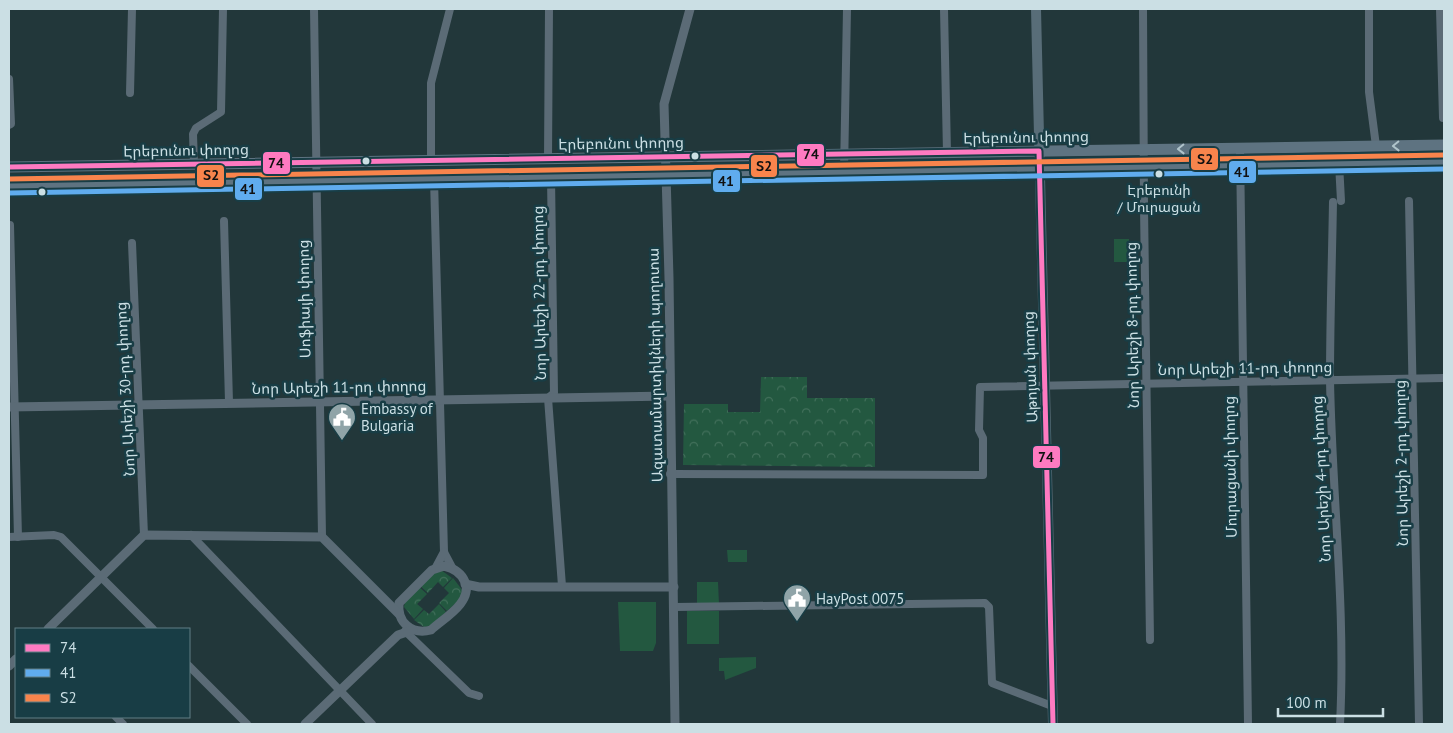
<svg xmlns="http://www.w3.org/2000/svg" width="1453" height="733" font-family="'PT Sans','Noto Sans Armenian',sans-serif">
<style>
.green{fill:#235840}
.park{fill:url(#park-crowns)}
.lines{fill:none;stroke-linecap:round;stroke-linejoin:round}
.minor{stroke:#5b6b76;stroke-width:8}
.tertiary{stroke:#5b6b76;stroke-width:9}
.secondary{stroke:#586d78;stroke-width:10}
.primary{stroke:#5e7381;stroke-width:11}
.bus-1-casing{stroke:#183d45;stroke-width:9}
.bus-2-casing{stroke:#183d45;stroke-width:9}
.bus-3-casing{stroke:#183d45;stroke-width:9}
.bus-1{stroke:#fe7ac1;stroke-width:5}
.bus-2{stroke:#60acee;stroke-width:5}
.bus-3{stroke:#f8844c;stroke-width:5}
.oneway{stroke:#b0c4cb}
.bus-dot{fill:#cbdfe4;stroke:#183d45;stroke-width:2}
.labels{text-anchor:middle;dominant-baseline:central;stroke-width:5;stroke-linejoin:round;paint-order:stroke}
.bus-label{font-size:14px;fill:#cbdfe4;stroke:#183d45}
.street-label{font-size:15px;fill:#cbdfe4;stroke:#183d45}
.poi-label{font-size:15px;fill:#cbdfe4;stroke:#183d45;text-anchor:start}
.line-badge{stroke:#183d45;stroke-width:2}
.pale-badge-label{font-size:14px;text-anchor:middle;font-weight:bold;fill:#111}
</style>
<defs>
<pattern id="park-crowns" width="20" height="18" patternUnits="userSpaceOnUse" patternTransform="scale(1.25)"><rect width="20" height="18" fill="#235840"/><path d="M2 6a3 3 0 1 1 6 0M12 15a3 3 0 1 1 6 0" fill="none" stroke="#42705b"/></pattern>
</defs>
<rect width="100%" height="100%" fill="#22373a"/>
<g class="green">
<rect x="1114" y="239" width="15" height="23"/>
<polygon points="727,550 747,550 747,562 728,562"/>
<polygon points="697,582 718,582 719,604 697,604"/>
<polygon points="618,602 656,602 656,643 653,651 620,651"/>
<rect x="687" y="611" width="32" height="33"/>
<polygon points="756,657 756,668 725,680 724,671 719,671 719,658"/>
</g>
<g class="park">
<polygon points="761,377 807,377 807,398 875,398 875,467 683,465 684,404 728,404 728,412 760,412"/>
<polygon points="441,570 452,578 443,587 438,582 428,593 419,585 433,573"/>
<polygon points="453,578 463,591 460,599 447,611 439,603 449,593 444,588"/>
<polygon points="418,586 427,594 417,604 423,609 414,619 404,607 405,602"/>
<polygon points="439,604 446,612 430,626 424,627 414,620 424,610 429,614"/>
</g>
<g class="lines">
<g class="minor">
<polyline points="314,9 322,537"/>
<polyline points="944,9 947,153"/>
<polyline points="1143,9 1144,207 1150,640"/>
<polyline points="1369,9 1369,92 1376,146"/>
<polyline points="1440,9 1443,118"/>
<polyline points="9,79 11,124 9,125"/>
<polyline points="130,93 132,9"/>
<polyline points="1240,148 1248,724"/>
<polyline points="548,159 549,9"/>
<polyline points="431,161 431,83 450,9"/>
<polyline points="1339,163 1341,201"/>
<polyline points="194,165 193,134 196,128 221,112 223,9"/>
<polyline points="844,172 847,9"/>
<polyline points="551,177 554,393 548,398 562,586"/>
<polyline points="434,179 444,552 453,569"/>
<polyline points="1409,201 1419,724"/>
<path d="M1333 202C1332 261 1330 320 1330 380 1332 495 1346 609 1340 724"/>
<polyline points="224,221 229,402"/>
<polyline points="10,225 18,537"/>
<polyline points="132,243 144,535"/>
<polyline points="670,474 983,475 983,438 979,430 980,387 1444,378"/>
<polyline points="191,535 372,724"/>
<polyline points="9,537 54,535 61,537 153,629"/>
<polyline points="436,567 444,552"/>
<polyline points="675,607 985,603 989,607 992,683 1052,706"/>
<polyline points="405,631 469,693 479,696"/>
<polyline points="189,666 247,724"/>
<polyline points="116,717 123,724"/>
</g>
<g class="tertiary">
<polyline points="9,407 670,396"/>
<path d="M444 566C453 568 461 572 465 582 473 602 444 618 431 630 411 635 397 622 399 603L432 570Z"/>
<polyline points="465,584 479,587 674,587"/>
<polyline points="48,629 144,535 322,537 399,614"/>
<polyline points="9,666 16,659"/>
<polyline points="305,724 398,635 413,630"/>
<polyline points="675,724 669,278 664,104 690,9"/>
</g>
<polyline class="secondary" points="1036,9 1053,724"/>
<g class="primary">
<polyline points="9,167 1444,145"/>
<polyline points="9,186 1444,162"/>
</g>
<g class="bus-1-casing">
<polyline id="bus-1" points="9,167 1039,151 1053,724"/>
</g>
<g class="bus-2-casing">
<polyline id="bus-2" points="9,193 1444,169"/>
</g>
<g class="bus-3-casing">
<polyline id="bus-3" points="9,179 1444,155"/>
</g>
<use href="#bus-1" class="bus-1"/>
<use href="#bus-2" class="bus-2"/>
<use href="#bus-3" class="bus-3"/>
</g>
<defs><path id="oneway-chevron" d="M-2-3.5L2.5 0L-2 3.5" fill="none" stroke-width="1.6" stroke-linecap="round" stroke-linejoin="round" transform="scale(1.25)"/></defs>
<g class="oneway">
<use href="#oneway-chevron" transform="translate(1396 146) rotate(179)"/>
<use href="#oneway-chevron" transform="translate(1181 149) rotate(179)"/>
</g>
<defs>
<g id="civic-pin" transform="scale(1.4375)"><path d="M0 17L-7.5 6A9.5 9.5 0 1 1 7.5 6Z" fill="#90a4a8" stroke="#183d45"/><path d="M-.6-6.5H3V-4.5H.6V-3L4-1V1h2V6H-6V1h2V-1L-.6-3ZM-1.2 2.5V6h2.4V2.5Z" fill="#fff"/></g>
</defs>
<g fill-rule="evenodd">
<use href="#civic-pin" x="342" y="417"/>
<use href="#civic-pin" x="797" y="598"/>
</g>
<g class="bus-dot">
<circle cx="695" cy="156" r="4.5"/>
<circle cx="366" cy="161" r="4.5"/>
<circle cx="1159" cy="174" r="4.5"/>
<circle cx="42" cy="192" r="4.5"/>
</g>
<g class="labels">
<g class="bus-label">
<text x="1159" y="190">Էրեբունի<tspan x="1159" dy="17">/ Մուրացան</tspan></text>
</g>
<g class="street-label">
<text transform="translate(1026 137) rotate(-1)">Էրեբունու փողոց</text>
<text transform="translate(621 143) rotate(-1)">Էրեբունու փողոց</text>
<text transform="translate(186 150) rotate(-1)">Էրեբունու փողոց</text>
<text transform="translate(539 293) rotate(-91)">Նոր Արեշի 22-րդ փողոց</text>
<text transform="translate(304 299) rotate(-91)">Սոֆիայի փողոց</text>
<text transform="translate(1132 325) rotate(-91)">Նոր Արեշի 8-րդ փողոց</text>
<text transform="translate(655 365) rotate(-91)">Ազատամարտիկների պողոտա</text>
<text transform="translate(1030 367) rotate(-92)">Աթոյան փողոց</text>
<text transform="translate(1245 368) rotate(-1)">Նոր Արեշի 11-րդ փողոց</text>
<text transform="translate(339 387) rotate(-1)">Նոր Արեշի 11-րդ փողոց</text>
<text transform="translate(125 389) rotate(-93)">Նոր Արեշի 30-րդ փողոց</text>
<text transform="translate(1401 463) rotate(-91)">Նոր Արեշի 2-րդ փողոց</text>
<text transform="translate(1230 467) rotate(-91)">Մուրացանի փողոց</text>
<text transform="translate(1321 479) rotate(-93)">Նոր Արեշի 4-րդ փողոց</text>
</g>
<g class="poi-label">
<text x="361" y="408">Embassy of<tspan x="361" dy="17">Bulgaria</tspan></text>
<text x="816" y="598">HayPost 0075</text>
</g>
</g>
<g class="line-badge">
<rect x="796" y="143" width="29" height="24" rx="5" fill="#fe7ac1"/>
<rect x="1190" y="147" width="29" height="24" rx="5" fill="#f8844c"/>
<rect x="262" y="151" width="29" height="24" rx="5" fill="#fe7ac1"/>
<rect x="750" y="154" width="28" height="24" rx="5" fill="#f8844c"/>
<rect x="1228" y="160" width="29" height="24" rx="5" fill="#60acee"/>
<rect x="196" y="164" width="29" height="24" rx="5" fill="#f8844c"/>
<rect x="712" y="169" width="29" height="24" rx="5" fill="#60acee"/>
<rect x="234" y="177" width="29" height="24" rx="5" fill="#60acee"/>
<rect x="1032" y="445" width="29" height="24" rx="5" fill="#fe7ac1"/>
</g>
<g class="pale-badge-label">
<text x="811" y="159">74</text>
<text x="1205" y="164">Տ2</text>
<text x="276" y="168">74</text>
<text x="764" y="171">Տ2</text>
<text x="1242" y="177">41</text>
<text x="211" y="180">Տ2</text>
<text x="726" y="186">41</text>
<text x="248" y="194">41</text>
<text x="1046" y="462">74</text>
</g>
<rect width="1453" height="733" fill="none" stroke="#cbdfe4" stroke-width="20"/>
<rect x="15" y="628" width="175" height="90" fill="#183d45" stroke="#607e85"/>
<rect x="25" y="644" width="25" height="8" fill="#fe7ac1" stroke="#607e85"/>
<text x="60" y="653" font-size="15" fill="#cbdfe4">74</text>
<rect x="25" y="669" width="25" height="8" fill="#60acee" stroke="#607e85"/>
<text x="60" y="678" font-size="15" fill="#cbdfe4">41</text>
<rect x="25" y="694" width="25" height="8" fill="#f8844c" stroke="#607e85"/>
<text x="60" y="703" font-size="15" fill="#cbdfe4">Տ2</text>
<path d="M1278 708v8h105v-8" fill="none" stroke="#cbdfe4" stroke-width="2.5"/>
<text x="1286" y="708" font-size="15" fill="#cbdfe4" stroke="#183d45" stroke-width="4" paint-order="stroke">100 m</text>
</svg>
